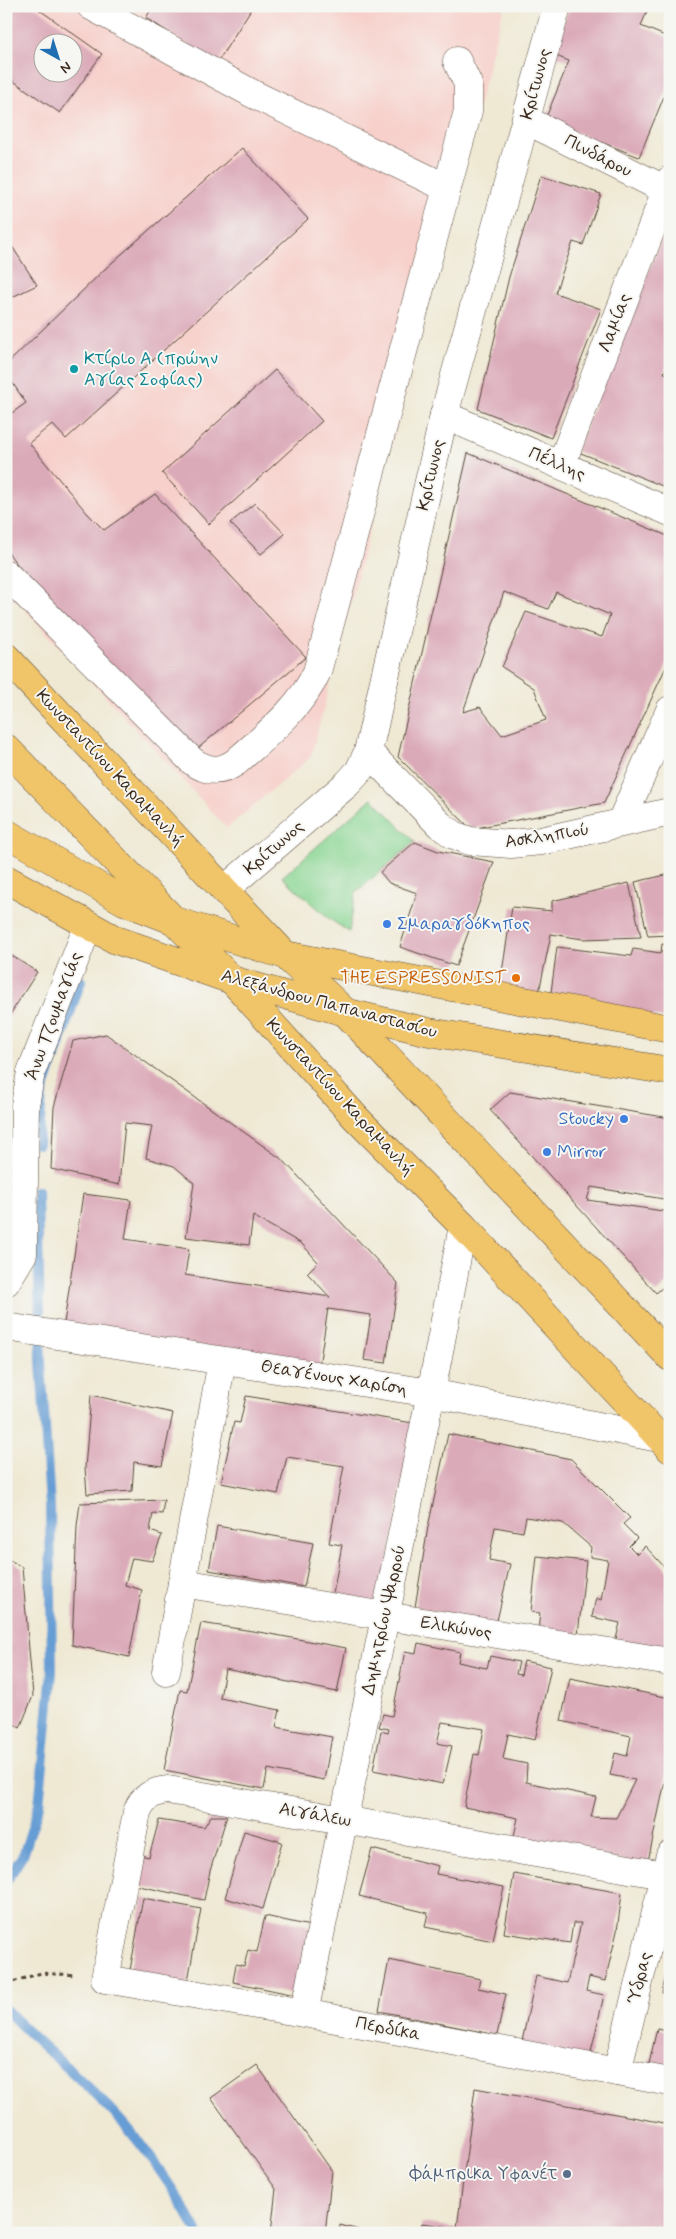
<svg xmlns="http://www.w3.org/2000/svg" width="676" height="2239" font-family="Mynerve,sans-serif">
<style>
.built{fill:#f7d0cb;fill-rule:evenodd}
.green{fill:#89d593;stroke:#628058}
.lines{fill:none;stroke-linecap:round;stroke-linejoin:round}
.stream{stroke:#669dd4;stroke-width:10}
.building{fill:#dbaab9;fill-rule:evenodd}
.minor-casing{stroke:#564739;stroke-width:29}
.major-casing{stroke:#564739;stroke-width:29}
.path{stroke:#564739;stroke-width:3;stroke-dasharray:4 4;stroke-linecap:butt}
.minor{stroke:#fff;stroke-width:28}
.major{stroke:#f0c469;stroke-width:28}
.culture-dot{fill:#0f9aa8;stroke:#f6f6f2;stroke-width:2}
.shop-dot{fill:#3f7fe0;stroke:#f6f6f2;stroke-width:2}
.food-dot{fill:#e8710a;stroke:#f6f6f2;stroke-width:2}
.service-dot{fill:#5c6f8a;stroke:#f6f6f2;stroke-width:2}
.labels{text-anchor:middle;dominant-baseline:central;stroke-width:4;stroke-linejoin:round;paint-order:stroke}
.street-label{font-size:18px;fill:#3b2a1e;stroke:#f6f6f2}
.culture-label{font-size:18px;fill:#0d838f;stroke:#f6f6f2;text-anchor:start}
.shop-label{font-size:18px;fill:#366cbe;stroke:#f6f6f2;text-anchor:start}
.food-label{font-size:18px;fill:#c56008;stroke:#f6f6f2;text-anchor:end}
.service-label{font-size:18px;fill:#4e5e75;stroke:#f6f6f2;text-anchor:end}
</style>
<rect width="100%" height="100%" fill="#f6f6f2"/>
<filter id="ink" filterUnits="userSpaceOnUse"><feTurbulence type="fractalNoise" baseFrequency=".02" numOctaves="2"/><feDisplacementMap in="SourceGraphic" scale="10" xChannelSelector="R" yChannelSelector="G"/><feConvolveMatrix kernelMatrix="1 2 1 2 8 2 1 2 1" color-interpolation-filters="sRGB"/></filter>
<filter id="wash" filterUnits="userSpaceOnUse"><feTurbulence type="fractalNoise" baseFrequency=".0096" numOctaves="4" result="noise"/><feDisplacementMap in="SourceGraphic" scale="20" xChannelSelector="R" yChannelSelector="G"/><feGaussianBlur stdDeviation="1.12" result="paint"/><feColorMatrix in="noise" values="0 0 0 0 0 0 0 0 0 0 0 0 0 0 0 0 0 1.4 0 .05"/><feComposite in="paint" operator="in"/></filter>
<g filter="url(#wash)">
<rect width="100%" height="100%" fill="#efe9d4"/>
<path class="built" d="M6 6H504L311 757 227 828 6 589ZM42 42H72V72H42Z"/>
<polygon class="green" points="372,798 415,842 356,892 349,932 331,920 282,877"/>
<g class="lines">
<g class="stream">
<polyline points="38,1144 42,1094 81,981"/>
<polyline points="6,1882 24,1853 39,1805 52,1672 50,1506 41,1362 37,1191"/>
<path d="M6 2010C36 2042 71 2069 101 2100 140 2138 172 2185 198 2233"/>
</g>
</g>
<g id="blocks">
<g class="building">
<path d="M6 6H34L102 54 60 113 6 76ZM42 42H72V72H42Z"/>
<polygon points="153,6 253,6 217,63 146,18"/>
<polygon points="570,6 649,6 641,26 670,38 670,82 639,157 545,120 569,61 551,54"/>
<polygon points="242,148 308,219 66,439 52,424 29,443 87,513 104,530 155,494 306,657 190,755 41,595 6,550 6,417 26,403 6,373 6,365 106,268"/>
<polygon points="541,175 601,194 583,245 573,242 555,293 601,309 551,438 478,409 509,277"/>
<polygon points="665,231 670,233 670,359 664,373 670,375 670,489 576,451"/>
<polygon points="6,237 37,285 6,300"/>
<polygon points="275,370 322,421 209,524 162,473"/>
<path d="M468 453 670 537V658L604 803 471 829 398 757ZM504 592 548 609 556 592 610 615 602 637 526 612 502 667 534 688 546 720 502 735 480 707 463 712Z"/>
<polygon points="255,503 285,534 261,554 230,523"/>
<polygon points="415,842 438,851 494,862 456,966 400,947 417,893 389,883 380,872"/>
<polygon points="670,874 670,935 648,936 635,882"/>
<polygon points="629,883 641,937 583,939 551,934 538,997 499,992 512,907 552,911 552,901"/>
<polygon points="662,944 670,945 670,1019 550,1000 557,947 631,956 633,949 661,953"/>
<polygon points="6,952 37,972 6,1021"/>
<polygon points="106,1034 283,1160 398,1283 386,1363 364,1360 371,1315 328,1309 319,1366 64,1323 83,1194 131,1200 125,1239 189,1249 185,1275 330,1297 307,1273 318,1262 302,1244 253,1216 249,1245 186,1237 194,1183 174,1166 146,1158 152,1126 125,1123 119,1185 51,1169 54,1107 73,1041"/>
<polygon points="510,1092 670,1118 670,1200 591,1187 587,1200 670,1212 670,1264 667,1284 656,1293 490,1110"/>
<polygon points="91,1395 173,1413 162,1466 134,1462 132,1491 87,1494 85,1468"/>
<polygon points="246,1396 413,1423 381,1603 333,1594 342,1545 329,1543 344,1466 287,1457 278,1494 221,1483 234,1422 240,1423"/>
<polygon points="448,1434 571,1459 630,1518 623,1524 637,1538 629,1546 637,1554 645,1546 670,1573 670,1610 664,1616 670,1618 670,1652 615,1643 620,1623 592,1617 596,1598 601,1600 608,1560 590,1557 591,1547 563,1523 526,1517 523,1532 495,1527 489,1560 510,1564 496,1625 415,1607 428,1527"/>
<polygon points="164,1500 162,1514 153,1513 150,1531 162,1535 152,1561 132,1558 125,1585 142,1590 129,1657 72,1645 77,1526 80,1503"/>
<polygon points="217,1526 313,1543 304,1587 209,1570"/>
<polygon points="537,1556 586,1561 577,1644 537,1640 540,1613 531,1612"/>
<polygon points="6,1558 22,1567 33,1696 20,1728 6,1719"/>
<polygon points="201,1623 265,1633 346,1648 337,1692 225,1669 220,1698 280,1710 276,1727 332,1737 324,1780 268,1769 264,1789 164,1770 180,1690 187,1691"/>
<polygon points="418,1643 460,1652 458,1662 481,1667 487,1668 490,1656 519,1662 516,1674 521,1675 524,1661 551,1667 535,1740 508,1734 503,1759 527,1764 526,1782 596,1797 591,1817 616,1818 635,1780 610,1775 615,1753 627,1756 631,1736 561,1721 570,1678 670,1698 670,1758 647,1866 514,1836 518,1818 464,1807 474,1754 479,1755 484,1729 442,1722 437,1743 452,1746 443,1784 373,1770 381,1731 388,1733 389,1729 379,1727 383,1714 392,1716 405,1651 416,1653"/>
<polygon points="211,1816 227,1816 210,1871 204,1900 130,1884 139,1855 149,1857 159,1820 204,1827"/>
<polygon points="244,1831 282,1842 263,1909 225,1898"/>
<polygon points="372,1849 438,1866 436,1874 504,1887 493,1941 425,1927 428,1913 359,1896"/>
<polygon points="514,1874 622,1893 617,1931 605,1981 589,1977 586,1991 604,1995 589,2061 521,2046 536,1976 567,1983 581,1923 573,1923 570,1943 504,1933"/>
<polygon points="143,1898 201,1909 187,1986 129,1976"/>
<polygon points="265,1916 310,1926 295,1995 233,1982 236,1964 244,1966 248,1950 257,1952"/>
<polygon points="669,1959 670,1959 670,1994 662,1993"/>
<polygon points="389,1960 480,1979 478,1988 506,1994 497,2035 379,2011"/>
<polygon points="657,2028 670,2031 670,2069 649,2064"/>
<polygon points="257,2065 332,2171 325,2233 271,2233 276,2189 211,2098"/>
<polygon points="475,2088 670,2124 670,2233 420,2233 422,2223 457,2228"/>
<polygon points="340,2225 367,2232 367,2233 339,2233"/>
</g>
</g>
</g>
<g filter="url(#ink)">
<use href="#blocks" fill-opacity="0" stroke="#564739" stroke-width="1"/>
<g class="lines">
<g class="minor-casing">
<g id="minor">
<polyline points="526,120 670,192"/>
<polyline points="447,188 468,111 468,84 457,61"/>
<polyline points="444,415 670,512"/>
<polyline points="561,465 670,180"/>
<path d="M6 574 192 761C208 772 220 773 236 762 266 735 300 709 317 672L447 188 253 94 91 6"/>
<polyline points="368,752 440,825 454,835 470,841 511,844 541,841 670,812"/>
<polyline points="621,822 670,710"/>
<polyline points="224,890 347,784 359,771 368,752 444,415 557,6"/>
<polyline points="6,1282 23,1254 25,1105 31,1072 88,926"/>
<polyline points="6,1327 431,1393 659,1438"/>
<polyline points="182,1583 670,1662"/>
<polyline points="166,1672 222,1361"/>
<path d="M670 1876 168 1790C154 1791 142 1797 137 1812L105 1979 304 2013 670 2082"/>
<polyline points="304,2013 431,1393 463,1226"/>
<polyline points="617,2072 670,1855"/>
</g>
</g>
<g class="major-casing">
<g id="major">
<polyline points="6,657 285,955 345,1012 670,1357"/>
<polyline points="6,748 232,980 356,1118 463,1226 670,1449"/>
<polyline points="6,833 124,901 175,921 285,955 670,1029"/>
<polyline points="6,879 116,940 232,980 345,1012 429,1032 670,1071"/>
</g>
</g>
<polyline class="path" points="6,1984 41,1973 75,1975"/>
<use href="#minor" class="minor"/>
<use href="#major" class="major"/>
</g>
</g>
<circle class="culture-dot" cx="74" cy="369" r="5"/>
<g class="shop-dot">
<circle cx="387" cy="924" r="5"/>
<circle cx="624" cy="1119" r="5"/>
<circle cx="547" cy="1152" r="5"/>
</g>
<circle class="food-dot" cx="516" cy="978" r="5"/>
<circle class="service-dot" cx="567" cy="2174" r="5"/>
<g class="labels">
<g class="street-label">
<text transform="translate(536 84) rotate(-75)">Κρίτωνος</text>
<text transform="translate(598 156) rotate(27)">Πινδάρου</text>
<text transform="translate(615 323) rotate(-69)">Λαμίας</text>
<text transform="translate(557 464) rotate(23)">Πέλλης</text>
<text transform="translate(431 475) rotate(-77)">Κρίτωνος</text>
<text transform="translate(110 768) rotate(47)">Κωνσταντίνου Καραμανλή</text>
<text transform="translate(547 836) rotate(-9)">Ασκληπιού</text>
<text transform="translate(274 848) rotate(-41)">Κρίτωνος</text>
<text transform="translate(329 1004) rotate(15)">Αλεξάνδρου Παπαναστασίου</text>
<text transform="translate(54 1016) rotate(-70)">Άνω Τζουμαγιάς</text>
<text transform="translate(340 1097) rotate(47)">Κωνσταντίνου Καραμανλή</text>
<text transform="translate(334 1378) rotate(9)">Θεαγένους Χαρίση</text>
<text transform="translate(384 1620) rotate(-78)">Δημητρίου Ψαρρού</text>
<text transform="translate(456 1628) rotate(9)">Ελικώνος</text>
<text transform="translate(315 1815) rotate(10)">Αιγάλεω</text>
<text transform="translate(640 1978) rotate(-76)">Ύδρας</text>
<text transform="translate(388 2029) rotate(11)">Περδίκα</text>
</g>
<g class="culture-label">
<text x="84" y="359">Κτίριο Α (πρώην<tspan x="84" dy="21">Αγίας Σοφίας)</tspan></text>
</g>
<g class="shop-label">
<text x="397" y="924">Σμαραγδόκηπος</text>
<text x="614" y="1119" text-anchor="end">Stoucky</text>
<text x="557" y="1152">Mirror</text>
</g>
<g class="food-label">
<text x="506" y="978">THE ESPRESSONIST</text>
</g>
<g class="service-label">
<text x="557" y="2174">Φάμπρικα Υφανέτ</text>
</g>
</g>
<rect width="676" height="2239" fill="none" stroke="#f6f6f2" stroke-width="25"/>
<g transform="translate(58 58) rotate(141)"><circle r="24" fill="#f6f6f2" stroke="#aba49d"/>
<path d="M0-4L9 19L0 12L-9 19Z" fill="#1f6fb2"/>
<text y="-8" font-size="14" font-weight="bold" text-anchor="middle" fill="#3b2a1e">N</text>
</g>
</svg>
